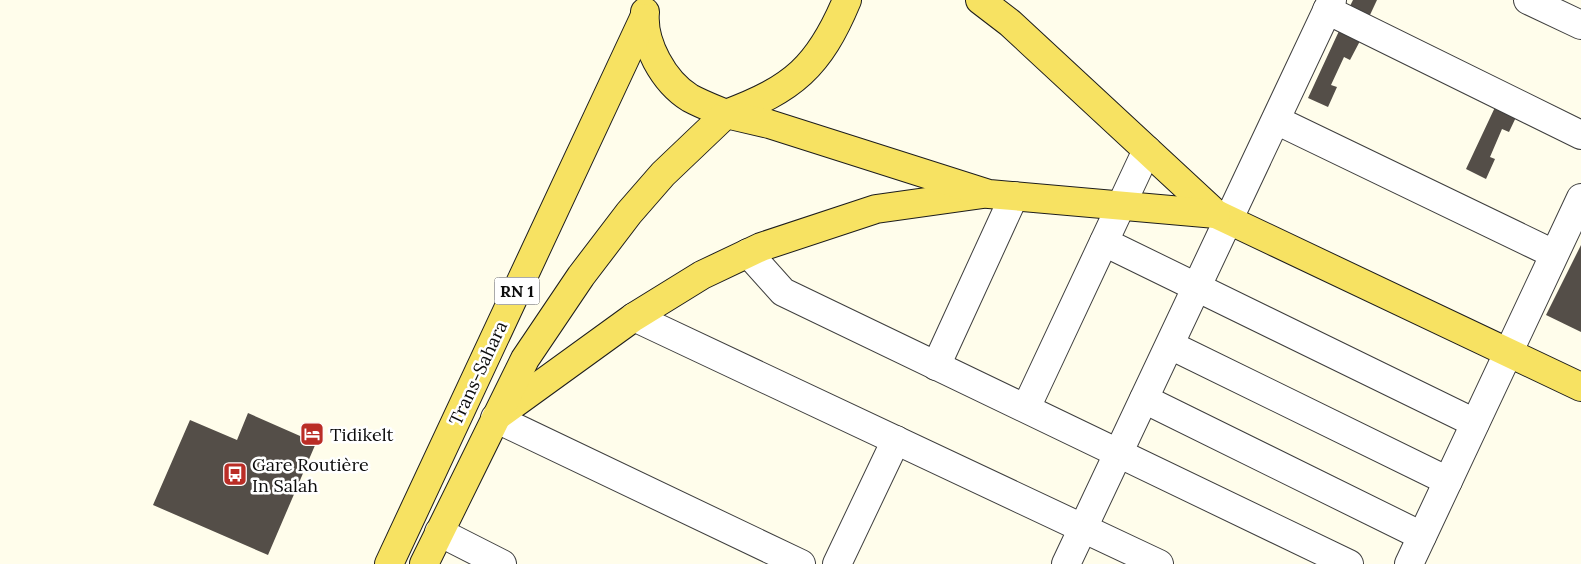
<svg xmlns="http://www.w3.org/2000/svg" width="1581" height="564" font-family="Lora,serif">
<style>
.building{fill:#544e48}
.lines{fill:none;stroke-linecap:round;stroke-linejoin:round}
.minor-casing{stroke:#3f3f3f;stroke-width:30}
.major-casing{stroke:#1d1d1d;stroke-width:30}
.minor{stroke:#fff;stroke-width:28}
.major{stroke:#f7e262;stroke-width:28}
.labels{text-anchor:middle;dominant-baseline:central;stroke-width:5;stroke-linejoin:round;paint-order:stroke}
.shield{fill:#fff;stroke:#555;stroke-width:1}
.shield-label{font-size:16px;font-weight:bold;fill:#0c0c0c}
.street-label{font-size:18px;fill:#0c0c0c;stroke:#fff}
.poi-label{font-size:18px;fill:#0c0c0c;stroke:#fff;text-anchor:start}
</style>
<rect width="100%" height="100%" fill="#fffdeb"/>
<g class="building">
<polygon points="1353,0 1377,0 1369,17 1349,8"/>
<polygon points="1339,31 1360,41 1350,60 1344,57 1331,85 1337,87 1328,107 1308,98"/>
<polygon points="1497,103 1518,113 1509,132 1502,129 1490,157 1495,159 1486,179 1466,169"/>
<polygon points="1581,245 1581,332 1546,315"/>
<polygon points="248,413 316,443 268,555 153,505 190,420 237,440"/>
</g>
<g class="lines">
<g class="minor-casing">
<g id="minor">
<polyline points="1528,0 1581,25"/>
<polyline points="1327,10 1581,135"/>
<polyline points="1276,120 1554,254"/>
<polyline points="1104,242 1475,423"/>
<polyline points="748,253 783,292 1349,564"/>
<polyline points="634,317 1159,564"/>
<polyline points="1170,345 1448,481"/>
<polyline points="936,366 1014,196"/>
<polyline points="1144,399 1422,536"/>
<polyline points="1026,408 1147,150"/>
<polyline points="495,418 801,564"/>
<polyline points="439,532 502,564"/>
<polyline points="837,564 896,440"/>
<polyline points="1066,564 1332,0"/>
<polyline points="1409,564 1581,198"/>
</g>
</g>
<g class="major-casing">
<g id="major">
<polyline points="980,0 1010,23 1216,214 1581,387"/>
<path d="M645 12C642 43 664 82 690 98 701 104 714 109 726 114 793 89 819 67 847 0"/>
<polyline points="500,414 634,317 702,275 761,247 876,209 983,194"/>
<polyline points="389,564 644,18"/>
<polyline points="424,564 525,359 581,276 629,213 663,174 726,114 769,124 989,194 1216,214"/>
</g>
</g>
<use href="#minor" class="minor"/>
<use href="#major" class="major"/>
</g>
<defs>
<g id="hotel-square" transform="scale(1.25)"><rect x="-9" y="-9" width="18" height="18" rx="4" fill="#ba2d26" stroke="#fff"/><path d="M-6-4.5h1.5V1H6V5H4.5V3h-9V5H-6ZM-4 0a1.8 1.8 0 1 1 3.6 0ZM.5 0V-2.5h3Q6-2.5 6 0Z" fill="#fff"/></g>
<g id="bus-square" transform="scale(1.25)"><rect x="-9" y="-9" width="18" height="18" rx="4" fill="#ba2d26" stroke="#fff"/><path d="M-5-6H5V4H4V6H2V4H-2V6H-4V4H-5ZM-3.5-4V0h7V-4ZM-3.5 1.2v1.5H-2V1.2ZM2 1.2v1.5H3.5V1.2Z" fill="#fff"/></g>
</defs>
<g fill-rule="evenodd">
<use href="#hotel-square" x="312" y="434"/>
<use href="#bus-square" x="235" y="474"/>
</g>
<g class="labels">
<rect class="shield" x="494.5" y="277.5" width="45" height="27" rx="4"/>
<g class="shield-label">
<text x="517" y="291">RN 1</text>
</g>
<g class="street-label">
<text transform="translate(478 373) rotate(-65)">Trans-Sahara</text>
</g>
<g class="poi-label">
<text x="330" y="434">Tidikelt</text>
<text x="252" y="464">Gare Routière<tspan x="252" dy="21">In Salah</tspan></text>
</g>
</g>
</svg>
